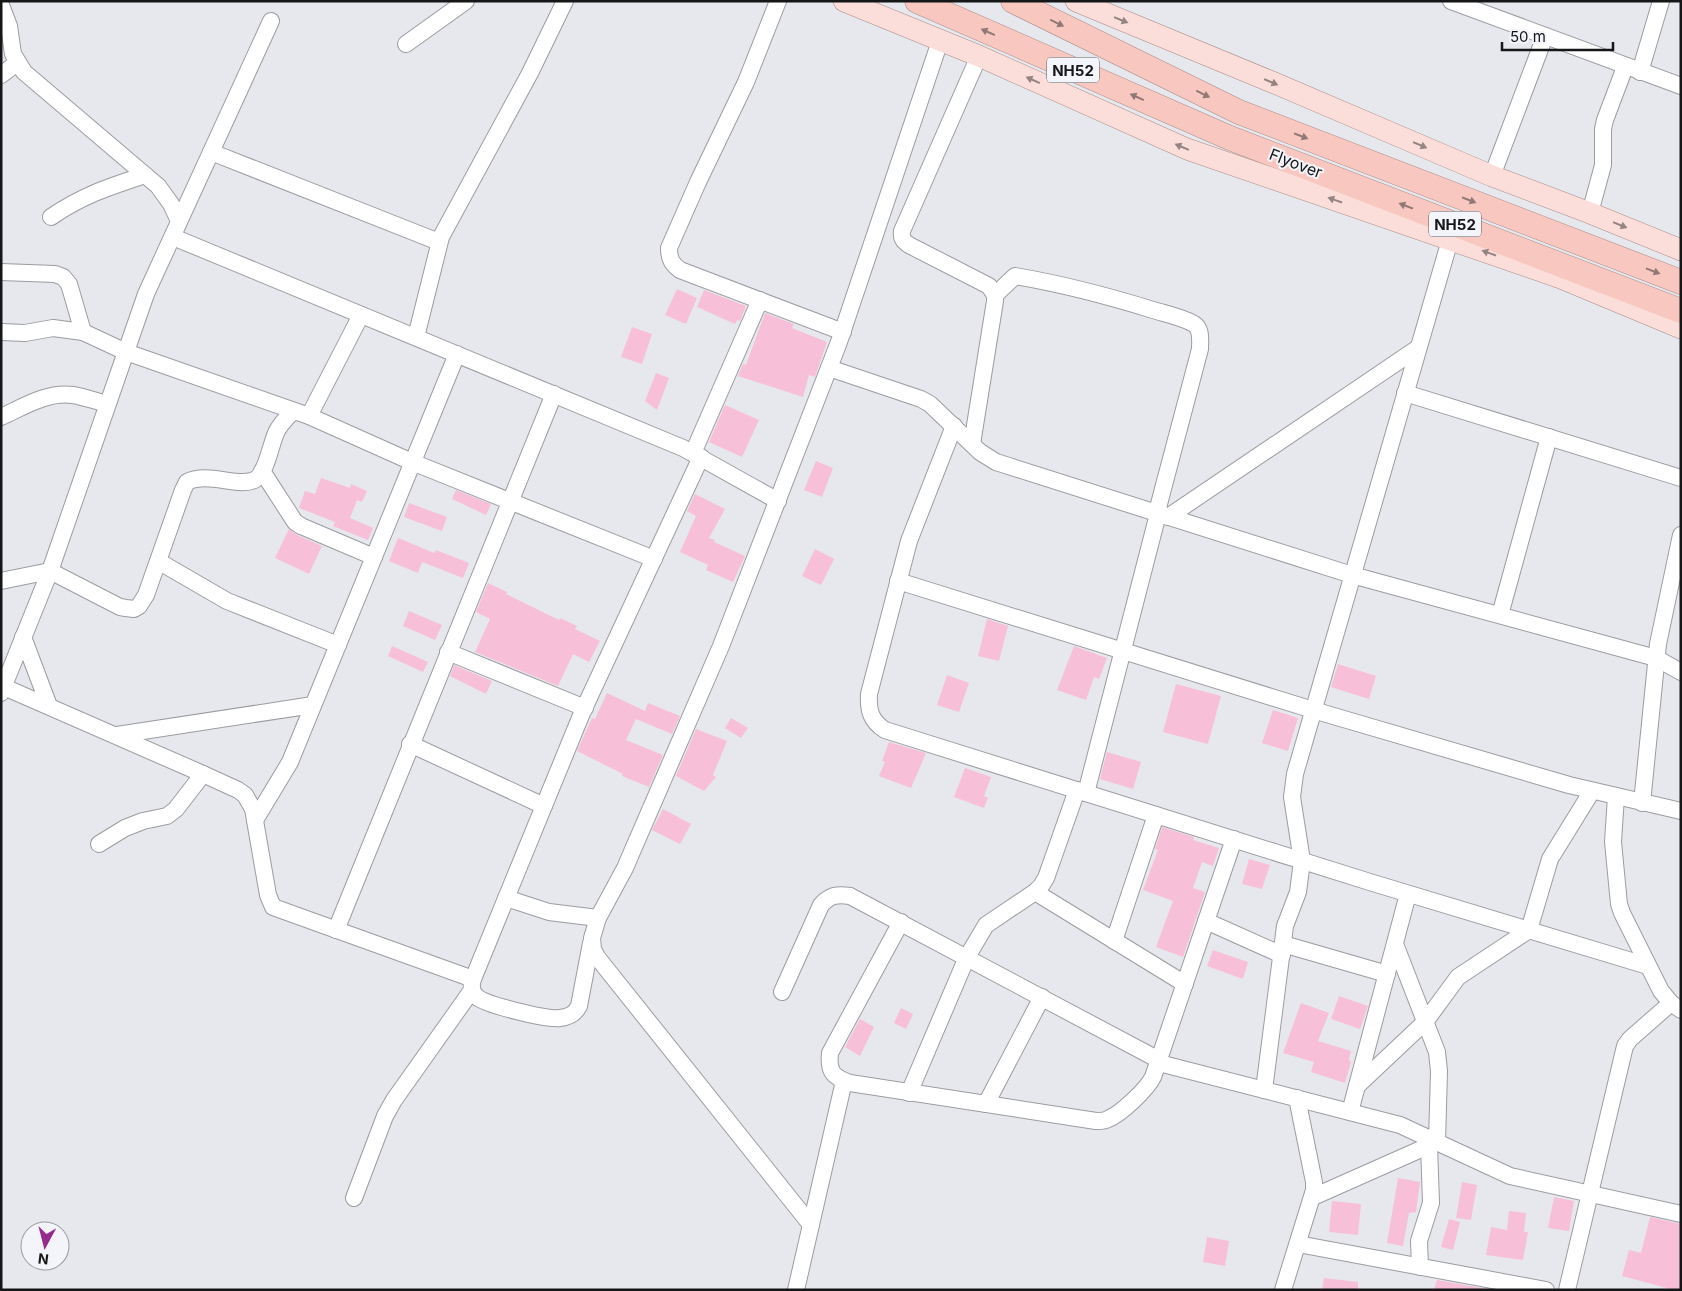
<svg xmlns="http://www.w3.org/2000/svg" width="1682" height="1291" font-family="Inter,sans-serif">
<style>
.building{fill:#f8bfd8}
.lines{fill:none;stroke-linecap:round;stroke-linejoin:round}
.minor-casing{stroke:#9b9ca2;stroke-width:18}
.major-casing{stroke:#a98a85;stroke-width:22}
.highway-casing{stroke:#a98a85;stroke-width:25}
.minor{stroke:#fff;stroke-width:16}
.major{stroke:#fbded9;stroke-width:21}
.highway{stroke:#f8c8c0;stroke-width:24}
.oneway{fill:#948482}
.oneway2{fill:#927874}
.labels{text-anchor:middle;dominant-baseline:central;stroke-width:4;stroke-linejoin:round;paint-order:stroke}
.shield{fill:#f4f5fb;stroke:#58595b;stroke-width:1}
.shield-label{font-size:15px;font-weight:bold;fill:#151617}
.street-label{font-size:16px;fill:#151617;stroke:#f4f5fb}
</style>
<rect width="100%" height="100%" fill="#e7e8ee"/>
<g class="building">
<polygon points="677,289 697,298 686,324 665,315"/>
<polygon points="704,290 746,306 740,321 737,320 735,324 697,307"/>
<polygon points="765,313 794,324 792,328 827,342 815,377 809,375 803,397 738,376 743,364 746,365"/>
<polygon points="632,327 652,334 642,364 621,357"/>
<polygon points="656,373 669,378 657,410 645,401"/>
<polygon points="725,405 759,420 742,457 709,442"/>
<polygon points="816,461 833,468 822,497 804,490"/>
<polygon points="321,478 350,488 351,484 367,491 362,502 357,500 350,518 373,528 368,540 333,526 335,522 299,508 305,491 315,494"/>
<polygon points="456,490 491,504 486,515 452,499"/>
<polygon points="695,494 725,509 709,538 715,540 714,542 745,556 733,582 706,570 708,565 680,552 696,516 687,511"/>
<polygon points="409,503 447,517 442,531 404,517"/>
<polygon points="289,529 297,535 322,546 309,574 275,558"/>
<polygon points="398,538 434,553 436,550 469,563 463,578 422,562 418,573 389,561"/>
<polygon points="815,549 834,559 821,585 802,576"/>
<polygon points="488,583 507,592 506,594 559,620 560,618 577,626 575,629 600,641 589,662 573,654 558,686 475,652 490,619 476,612"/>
<polygon points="409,611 442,625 435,640 403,626"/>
<polygon points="987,619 1008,626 999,661 978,656"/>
<polygon points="392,646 428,662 423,672 388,656"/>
<polygon points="1074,646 1107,658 1099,679 1094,677 1086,700 1057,690"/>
<polygon points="1338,664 1376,676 1369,699 1331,687"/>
<polygon points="454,665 492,681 486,694 450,676"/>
<polygon points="947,675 969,683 959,712 937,705"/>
<polygon points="1176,684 1221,696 1208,744 1163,732"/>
<polygon points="607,693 645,711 648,703 680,716 672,734 636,719 626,740 663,755 649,787 622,776 623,774 577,751 592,718 595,719"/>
<polygon points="1273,710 1298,718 1288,751 1262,743"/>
<polygon points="731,718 748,728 741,738 725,728"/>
<polygon points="696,729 727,741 713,775 716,777 704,791 676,776"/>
<polygon points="889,742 926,753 911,788 879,776 885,762 882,761"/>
<polygon points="1107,752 1141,762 1133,789 1100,779"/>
<polygon points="965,768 991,777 984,796 988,798 984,808 954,797"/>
<polygon points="663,809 691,824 680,844 652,830"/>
<polygon points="1162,827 1194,837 1193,840 1219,848 1213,866 1202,862 1193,888 1205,892 1183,957 1156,947 1173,901 1143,890 1158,850 1155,849"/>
<polygon points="1249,859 1270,865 1262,889 1242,884"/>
<polygon points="1213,950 1248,962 1243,979 1207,966"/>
<polygon points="1339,996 1368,1006 1360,1029 1331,1019"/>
<polygon points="1301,1003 1329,1013 1318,1041 1351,1051 1349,1060 1351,1062 1345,1083 1311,1072 1314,1062 1283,1053"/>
<polygon points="901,1008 913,1014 906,1029 894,1023"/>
<polygon points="860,1019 874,1027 860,1056 845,1047"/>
<polygon points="1398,1178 1420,1182 1416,1212 1409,1213 1403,1246 1387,1243"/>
<polygon points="1462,1182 1477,1185 1471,1220 1456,1218"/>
<polygon points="1554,1197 1574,1201 1569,1231 1548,1228"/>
<polygon points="1332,1201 1361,1204 1358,1235 1329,1232"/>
<polygon points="1509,1211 1526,1213 1524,1232 1528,1232 1523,1260 1486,1255 1491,1227 1507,1230"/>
<polygon points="1650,1217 1681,1224 1681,1290 1674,1290 1622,1276 1629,1250 1641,1253"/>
<polygon points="1449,1219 1460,1222 1453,1250 1441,1247"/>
<polygon points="1207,1237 1229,1241 1225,1266 1203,1262"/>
<polygon points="1324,1278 1358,1282 1358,1290 1322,1290"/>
<polygon points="1437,1280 1487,1289 1487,1290 1434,1290"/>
</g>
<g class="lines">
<g class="minor-casing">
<g id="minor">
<path d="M778 1 746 82 698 182 669 248C669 259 672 264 680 270L843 332"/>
<polyline points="1451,1 1681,86"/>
<polyline points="1,5 9,26 13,54 24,72 158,186 171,204 179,221"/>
<polyline points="406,44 466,1"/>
<polyline points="1640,72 1661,1"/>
<polyline points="1,75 17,63"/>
<polyline points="211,152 439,242"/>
<polyline points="1492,176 1545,36"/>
<polyline points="1590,213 1603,165 1603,129 1605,120 1625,67"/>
<path d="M51 217C83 195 109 187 145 175"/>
<polyline points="173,237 683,448 778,501"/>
<polyline points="1,272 55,274 63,277 69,284 83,332"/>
<path d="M995 295 1015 276C1062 284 1108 296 1153 310 1166 314 1182 317 1194 324 1202 329 1200 340 1200 349L1159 504 1158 514 1086 793"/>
<polyline points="1,332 25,333 53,328 83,332 126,352 309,416 412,462 654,559"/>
<polyline points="416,337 441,237 530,73 565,1"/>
<polyline points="829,368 921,399 930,404 980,452 996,462 1352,575 1656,658 1681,672"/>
<polyline points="1405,393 1681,478"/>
<polyline points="309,416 361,315"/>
<path d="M1 417C23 407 48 391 73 395 84 397 96 401 107 404"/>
<path d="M954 426 909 541 869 694C868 711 871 721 885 730L1373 883 1648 966"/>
<path d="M972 444 995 301V295L989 286 909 245C903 241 901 238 902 231L979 56"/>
<polyline points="693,453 760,300"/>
<polyline points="262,471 295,522 301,526 374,557"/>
<polyline points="1168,517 1418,348"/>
<polyline points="158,561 227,601 338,645"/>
<path d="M1 581 50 571 120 607 126 608 134 609 139 606 146 595 183 490 187 482C208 471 241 489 256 479 266 473 271 444 276 433 279 425 286 419 292 412"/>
<polyline points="898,581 1313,710 1569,785 1681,811"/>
<polyline points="1500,615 1549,437"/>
<polyline points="23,637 49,706"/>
<polyline points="448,652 585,708"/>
<polyline points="4,687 203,774 238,790 245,795 253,809 268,895 273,907 473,979"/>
<polyline points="1,693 50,571 146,294 271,21"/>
<polyline points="117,735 313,705"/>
<polyline points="410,744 544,806"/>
<polyline points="1616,796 1613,842 1619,904 1622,913 1661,991 1671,1003 1681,1010"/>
<polyline points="1642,803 1658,644 1681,535"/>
<polyline points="255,820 290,762 457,354"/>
<polyline points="99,844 125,828 143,821 167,816 176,809 203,774"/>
<polyline points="1035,892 1185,984"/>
<polyline points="506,898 549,912 598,918"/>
<polyline points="1206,921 1282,955"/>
<path d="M901 922 830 1053C828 1072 833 1077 850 1083L1096 1121C1101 1121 1105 1121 1108 1119 1121 1114 1147 1089 1153 1077L1234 839"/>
<polyline points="336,930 554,394"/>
<polyline points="1114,941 1156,815"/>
<path d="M591 943 579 1006C575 1014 569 1017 560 1018 548 1020 486 1005 477 997 471 992 471 985 473 979L582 713 701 457"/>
<polyline points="1283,944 1387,974"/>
<path d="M782 992 821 905C830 895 837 894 850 896L1159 1060"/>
<polyline points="1159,1063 1400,1125 1510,1176 1681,1214"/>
<polyline points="1357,1086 1425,1022 1458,977 1529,930 1550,859 1592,791"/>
<polyline points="1264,1090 1285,926 1298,892 1302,861 1292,797 1295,774 1450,240"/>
<polyline points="909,1093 967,957 986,925 1035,892 1041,886 1046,878 1077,790"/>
<polyline points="986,1104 1042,997"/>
<polyline points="1350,1112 1408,894"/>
<polyline points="1313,1197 1437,1142 1439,1071 1437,1052 1395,944"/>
<polyline points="354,1198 385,1116 394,1100 472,990"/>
<polyline points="811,1225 597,957 593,949 592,938 598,918 625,868 721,646 839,342 940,41"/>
<polyline points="1298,1244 1546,1290"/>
<polyline points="1420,1267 1419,1241 1431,1203 1429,1145"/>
<polyline points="796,1290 844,1081"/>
<polyline points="1283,1290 1314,1190 1314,1182 1297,1098"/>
<polyline points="1567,1290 1625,1046 1630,1039 1671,1003"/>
</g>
</g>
<g class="major-casing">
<g id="major">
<polyline points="844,1 979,56 1187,149 1561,278 1681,328"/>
<polyline points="1076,1 1272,82 1492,176 1590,213 1681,250"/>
</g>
</g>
<g class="highway-casing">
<g id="highway">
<polyline points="917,1 1230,138 1681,311"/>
<polyline points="1013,1 1239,112 1681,282"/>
</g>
</g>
<use href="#minor" class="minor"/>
<use href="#major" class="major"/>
<use href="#highway" class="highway"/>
</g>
<defs><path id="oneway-solid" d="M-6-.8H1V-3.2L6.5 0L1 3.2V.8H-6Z" transform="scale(1.25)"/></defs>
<g class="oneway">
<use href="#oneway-solid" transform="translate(1121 20) rotate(22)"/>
<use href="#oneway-solid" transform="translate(1033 80) rotate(-156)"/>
<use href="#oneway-solid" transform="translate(1271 82) rotate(23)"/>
<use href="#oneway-solid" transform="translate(1420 145) rotate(23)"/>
<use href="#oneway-solid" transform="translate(1182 147) rotate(-157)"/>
<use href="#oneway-solid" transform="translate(1335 200) rotate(-161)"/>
<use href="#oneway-solid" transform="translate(1620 225) rotate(22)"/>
<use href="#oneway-solid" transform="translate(1489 253) rotate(-161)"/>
</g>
<g class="oneway2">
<use href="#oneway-solid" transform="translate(1057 23) rotate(26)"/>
<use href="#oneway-solid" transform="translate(988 32) rotate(-156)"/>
<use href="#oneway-solid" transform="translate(1203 94) rotate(26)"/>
<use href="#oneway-solid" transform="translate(1137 97) rotate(-156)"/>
<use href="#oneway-solid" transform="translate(1301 136) rotate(21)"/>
<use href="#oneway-solid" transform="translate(1469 200) rotate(21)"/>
<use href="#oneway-solid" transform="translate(1406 206) rotate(-159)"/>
<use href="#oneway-solid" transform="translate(1653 271) rotate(21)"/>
</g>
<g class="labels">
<g class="shield">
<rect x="1047" y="57.5" width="52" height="25" rx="4"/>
<rect x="1429" y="211.5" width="52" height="25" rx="4"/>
</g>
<g class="shield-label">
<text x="1073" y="70">NH52</text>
<text x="1455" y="224">NH52</text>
</g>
<g class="street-label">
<text transform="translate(1296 163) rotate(21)">Flyover</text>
</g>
</g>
<rect width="1682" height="1291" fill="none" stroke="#151617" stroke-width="5"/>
<g transform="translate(45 1246) rotate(187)"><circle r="24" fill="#f4f5fb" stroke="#9b9ca0"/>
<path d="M0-4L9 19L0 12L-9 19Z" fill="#962b8e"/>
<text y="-8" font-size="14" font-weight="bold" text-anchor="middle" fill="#151617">N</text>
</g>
<path d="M1502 42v8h111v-8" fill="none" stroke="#151617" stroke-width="2.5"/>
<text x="1510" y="42" font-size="15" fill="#151617" stroke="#f4f5fb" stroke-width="4" paint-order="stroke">50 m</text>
</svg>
